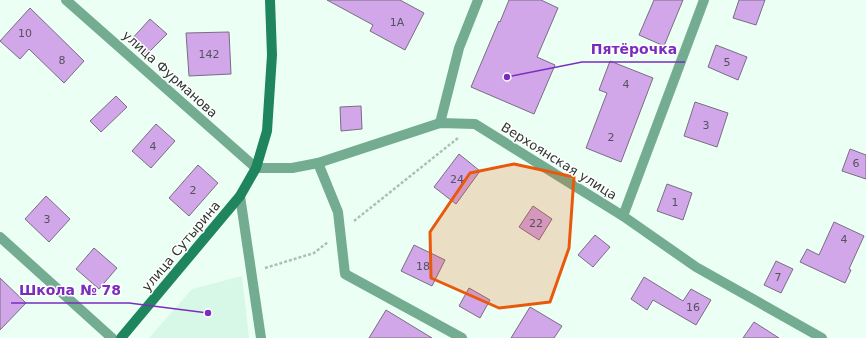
<svg xmlns="http://www.w3.org/2000/svg" width="866" height="338" font-family="'DejaVu Sans',sans-serif">
<style>
.built{fill:#d7f8e6}
.building{fill:#d1a7e9;stroke:#796e80}
.lines{fill:none;stroke-linecap:round;stroke-linejoin:round}
.path{stroke:#aebfb6;stroke-width:2.5;stroke-dasharray:3 2;stroke-linecap:butt}
.street{stroke:#73ac90;stroke-width:10}
.secondary{stroke:#1f855e;stroke-width:10}
.marked{fill:#e8590c;fill-opacity:0.2;stroke:#e8590c;stroke-width:3;stroke-linejoin:round}
.labels{text-anchor:middle;dominant-baseline:central;stroke-width:3;stroke-linejoin:round;paint-order:stroke}
.number-label{font-size:11px;fill:#55525e}
.street-label{font-size:13px;fill:#2c3530;stroke:#fff}
.leader{fill:none;stroke:#7b2cbf;stroke-width:1.5}
.callout-dot{fill:#7b2cbf;stroke:#fff;stroke-width:1.5}
.callout-label{font-size:14px;text-anchor:middle;font-weight:bold;fill:#7b2cbf;stroke:#fff;stroke-width:3;stroke-linejoin:round;paint-order:stroke}
</style>
<rect width="100%" height="100%" fill="#ebfff4"/>
<polygon class="built" points="242,276 249,338 149,338 192,289"/>
<g class="building">
<polygon points="327,0 400,0 424,13 405,50 370,31 373,25"/>
<polygon points="509,0 541,0 558,8 537,57 555,65 534,114 471,87 499,21 500,22"/>
<polygon points="654,0 683,0 664,46 639,35"/>
<polygon points="739,0 765,0 756,25 733,18"/>
<polygon points="30,8 84,61 64,83 29,49 20,59 0,41"/>
<polygon points="150,19 167,34 146,55 130,41"/>
<polygon points="229,32 231,74 189,76 186,33"/>
<polygon points="716,45 747,57 738,80 708,67"/>
<polygon points="610,61 653,78 621,162 586,148 607,93 599,90"/>
<polygon points="116,96 127,107 101,132 90,121"/>
<polygon points="695,102 728,113 717,147 684,136"/>
<polygon points="361,106 362,129 341,131 340,107"/>
<polygon points="156,124 175,141 151,168 132,151"/>
<polygon points="850,149 866,155 866,179 842,171"/>
<polygon points="459,154 480,171 456,204 434,187"/>
<polygon points="198,165 218,183 189,216 169,198"/>
<polygon points="667,184 692,193 683,220 657,211"/>
<polygon points="46,196 70,219 49,242 25,219"/>
<polygon points="533,206 552,219 539,240 519,227"/>
<polygon points="834,222 864,236 849,269 851,270 845,283 800,262 807,249 819,255"/>
<polygon points="595,235 610,247 593,267 578,255"/>
<polygon points="414,245 445,260 432,286 401,271"/>
<polygon points="94,248 117,268 99,289 76,269"/>
<polygon points="776,261 793,269 781,293 764,285"/>
<polygon points="644,277 683,301 691,289 711,300 696,325 653,300 647,310 631,299"/>
<polygon points="0,278 26,303 0,330"/>
<polygon points="469,288 490,300 480,318 459,306"/>
<polygon points="530,307 562,326 554,338 511,338"/>
<polygon points="386,310 432,338 369,338"/>
<polygon points="754,322 779,338 743,338"/>
</g>
<g class="lines">
<g class="path">
<polyline points="354,221 458,138"/>
<polyline points="265,268 314,253 328,242"/>
</g>
<g class="street">
<polyline points="66,0 256,168 292,168 318,163 440,123 475,124 623,216 696,267 822,338"/>
<polyline points="440,123 459,48 478,0"/>
<polyline points="318,163 338,212 345,274 462,338"/>
<polyline points="240,196 261,338"/>
<polyline points="623,216 704,0"/>
<polyline points="0,237 112,338"/>
</g>
<polyline class="secondary" points="121,338 240,196 256,168 267,131 272,55 270,0"/>
</g>
<path class="marked" d="M514 164 574 177 569 248 550 302 499 308 431 278 430 232 470 173Z"/>
<g class="labels">
<g class="number-label">
<text x="397" y="22">1А</text>
<text x="25" y="33">10</text>
<text x="209" y="54">142</text>
<text x="62" y="60">8</text>
<text x="727" y="62">5</text>
<text x="626" y="84">4</text>
<text x="706" y="125">3</text>
<text x="611" y="137">2</text>
<text x="153" y="146">4</text>
<text x="856" y="163">6</text>
<text x="457" y="179">24</text>
<text x="193" y="190">2</text>
<text x="675" y="202">1</text>
<text x="47" y="219">3</text>
<text x="536" y="223">22</text>
<text x="844" y="239">4</text>
<text x="423" y="266">18</text>
<text x="778" y="277">7</text>
<text x="693" y="307">16</text>
</g>
<g class="street-label">
<text transform="translate(170 74) rotate(42)">улица Фурманова</text>
<text transform="translate(559 161) rotate(32)">Верхоянская улица</text>
<text transform="translate(181 246) rotate(-50)">улица Сутырина</text>
</g>
</g>
<path class="leader" d="M507 77L582 62H685M208 313L129 303H11"/>
<g class="callout-dot">
<circle cx="507" cy="77" r="4"/>
<circle cx="208" cy="313" r="4"/>
</g>
<g class="callout-label">
<text x="634" y="54">Пятёрочка</text>
<text x="70" y="295">Школа № 78</text>
</g>
</svg>
